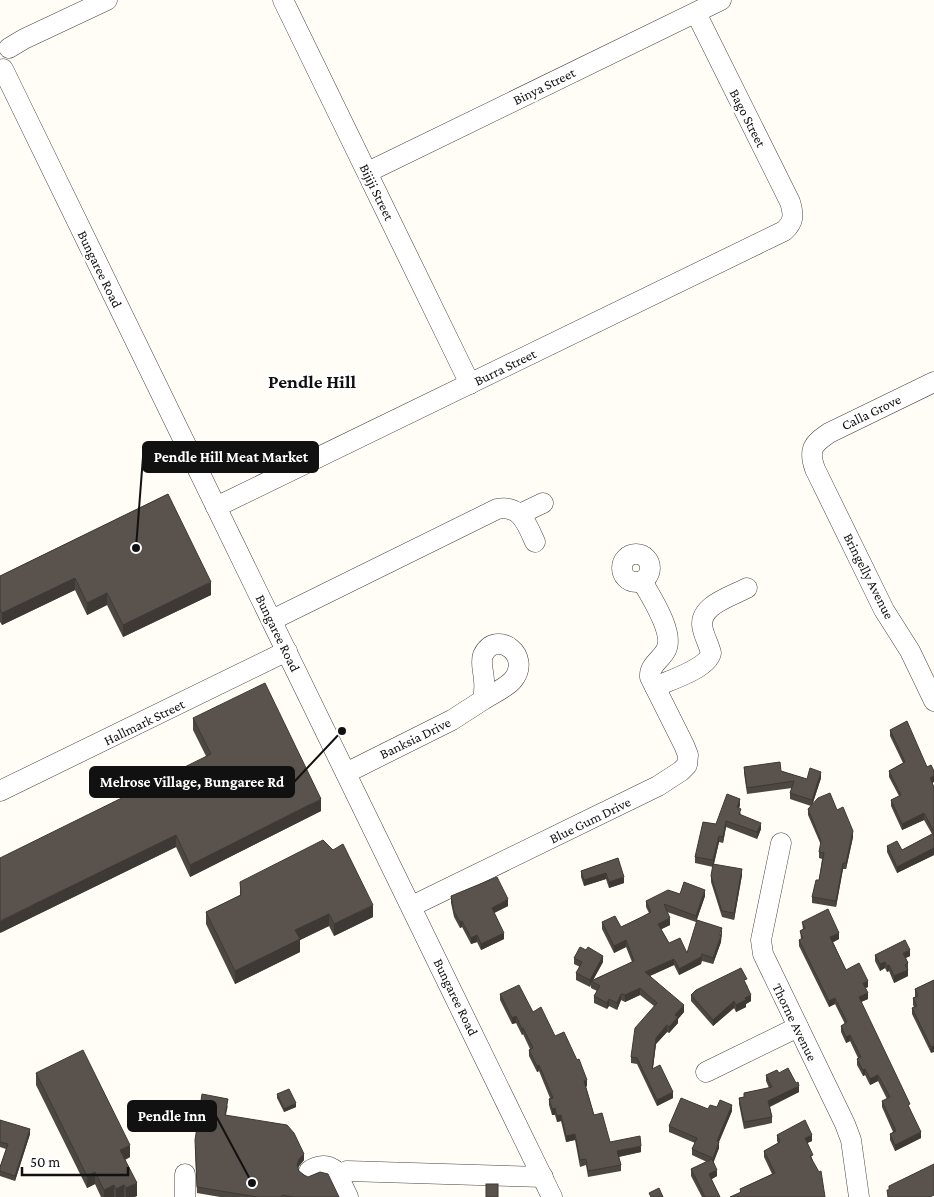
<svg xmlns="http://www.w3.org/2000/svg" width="934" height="1197" font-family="'Crimson Pro',serif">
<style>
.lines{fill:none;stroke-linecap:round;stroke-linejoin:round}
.minor-casing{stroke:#444;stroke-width:21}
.minor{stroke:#fff;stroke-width:20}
.wall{fill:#4d4742}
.shaded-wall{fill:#3f3936}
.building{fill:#5a524d;stroke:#3f3936}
.labels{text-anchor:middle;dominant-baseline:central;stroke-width:5;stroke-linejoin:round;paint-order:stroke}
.street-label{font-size:14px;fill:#111;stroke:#fff}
.district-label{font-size:19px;font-weight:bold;fill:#111;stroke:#fff}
.leader{fill:none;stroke:#111;stroke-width:2}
.callout-dot{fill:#111;stroke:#fff;stroke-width:2}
.callout{fill:#111;stroke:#111;stroke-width:2}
.callout-label{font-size:15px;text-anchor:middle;font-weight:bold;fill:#fff}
</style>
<rect width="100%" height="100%" fill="#fffdf5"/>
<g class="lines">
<g class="minor-casing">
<g id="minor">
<polyline points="283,0 470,384"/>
<polyline points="9,48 24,39 107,0"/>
<polyline points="3,69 552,1197"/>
<polyline points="368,172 721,0"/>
<path d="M934 382 829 433C813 444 808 449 815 469L884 610 910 651 934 701"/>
<path d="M216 507 784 231C794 222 794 215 790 202L696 13"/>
<polyline points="520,514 543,503"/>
<circle cx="636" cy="568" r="14"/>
<path d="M272 620 497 509C520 504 527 524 535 542"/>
<path d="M655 687C670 680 707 669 711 653 709 645 705 638 703 630 696 606 730 597 747 588"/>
<path d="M346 773 452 720 483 700C484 694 485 688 484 681 484 673 480 663 483 655 496 628 534 656 512 681 504 689 492 694 483 700"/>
<polyline points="0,791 287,651"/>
<polyline points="781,843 761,940 763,954 845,1124 851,1140 859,1197"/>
<path d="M412 906 658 786 681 771 687 765 688 755 684 745 650 677C649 665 661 660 666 650 675 633 651 597 642 581"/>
<polyline points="706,1072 798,1027"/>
<path d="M309 1171C321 1163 331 1165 340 1175V1180L348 1197"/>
<polyline points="340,1175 347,1171 543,1177"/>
<polyline points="185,1197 185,1174"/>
</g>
</g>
<use href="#minor" class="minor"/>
</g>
<g class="wall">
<polygon points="168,494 211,595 123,637 107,605 87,615 75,590 2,625 0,622 0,576"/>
<polygon points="193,718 321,811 190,877 176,847 0,933 206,756 193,730"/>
<polygon points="890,730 927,767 934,771 934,782 932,783 934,787 934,855 897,873 887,852 887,846 902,850 932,834 924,820 902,830 891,806 891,800 899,796 889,777 889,771 903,763 890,736"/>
<polygon points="744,767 781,771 807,779 821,778 812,805 837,810 853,837 846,869 843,869 836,907 812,903 812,897 819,880 822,859 819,858 819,852 821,845 808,815 808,809 811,806 790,799 790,793 792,788 747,794 744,773"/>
<polygon points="740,805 739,808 741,815 761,829 757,839 726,827 723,843 719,842 714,864 742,875 734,920 722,917 711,882 711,876 713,867 695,863 695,857 716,824"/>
<polygon points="618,858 624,883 609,888 606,879 584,886 581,877 581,871"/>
<polygon points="240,882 373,917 334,936 329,926 300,940 300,952 235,984 206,924 206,912 240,895"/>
<polygon points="680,894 705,896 696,922 667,912 670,925 661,929 669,943 687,953 722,934 721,942 713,964 702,961 701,964 679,975 674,965 650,976 684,1012 678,1019 678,1023 669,1033 667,1032 656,1044 653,1068 673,1098 657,1106 637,1064 631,1063 631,1057 654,1006 640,995 625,1002 621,1000 617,1010 609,1006 607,1009 594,1003 594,996 597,991 591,988 591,984 590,987 576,980 576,973 580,967 574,964 574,958 603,962 593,980 632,962 626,947 614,953 602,929 602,922 621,927 649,913 646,907 646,901"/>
<polygon points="451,896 508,906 494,913 504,939 481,950 477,942 471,944 462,927 460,928 454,917 451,903"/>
<polygon points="802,922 839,939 833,942 846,970 868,987 865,988 868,999 861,1002 910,1109 921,1138 895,1151 890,1140 890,1134 893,1132 882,1107 882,1101 887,1099 878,1081 870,1085 865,1075 863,1076 857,1065 857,1059 858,1058 850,1041 846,1043 841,1032 841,1026 845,1024 835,1004 829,1007 799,946 799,940 801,939 800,931 803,930"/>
<polygon points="875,955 910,956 906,958 908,963 908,976 894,983 889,971 887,972 885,968 880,971 875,961"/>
<polygon points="934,980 931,1053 912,1014 912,1008 914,1007 913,1005 913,998 915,997 915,989"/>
<polygon points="747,985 751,1001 746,1004 746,1007 736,1012 734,1008 713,1026 691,1001 691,995"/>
<polygon points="500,994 533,1012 555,1036 587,1086 586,1087 594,1115 610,1142 641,1152 619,1157 621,1165 621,1171 588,1177 586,1165 580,1167 575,1140 566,1142 561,1121 557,1122 555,1115 552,1115 549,1105 549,1099 550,1098 539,1071 537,1072 529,1056 529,1050 530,1049 523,1034 522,1035 516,1023 512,1024 500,1000"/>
<polygon points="36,1073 130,1157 125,1160 137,1196 134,1197 101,1197 95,1184 87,1188 36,1085"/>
<polygon points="779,1073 799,1092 770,1107 772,1117 772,1123 744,1129 739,1104 739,1098 744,1097 744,1093 769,1088 766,1081 766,1075"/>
<polygon points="277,1094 296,1107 284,1112 277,1098"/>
<polygon points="228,1105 226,1115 304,1160 299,1166 298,1168 299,1171 304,1175 339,1197 220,1197 197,1193 195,1147"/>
<polygon points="717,1107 732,1111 719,1141 719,1148 713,1162 717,1176 711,1179 720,1197 702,1197 691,1176 691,1169 707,1162 692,1155 692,1149 695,1143 669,1132 669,1126 708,1109"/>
<polygon points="0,1120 30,1134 15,1181 0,1176 0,1167 6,1149 0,1147"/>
<polygon points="777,1135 812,1141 807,1143 813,1161 740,1192 740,1189 772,1174 764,1157 764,1151 778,1143 777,1141"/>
</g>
<g class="shaded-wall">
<polygon points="75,578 75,590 2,625 2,613"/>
<polygon points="211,582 211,595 123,637 123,625"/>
<polygon points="107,593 107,605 87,615 87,603"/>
<polygon points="821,772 821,778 812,806 812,800"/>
<polygon points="934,776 934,782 930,784 930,778"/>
<polygon points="321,799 321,811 190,877 190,865"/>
<polygon points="740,799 740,805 737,814 737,807"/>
<polygon points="924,813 924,820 902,830 902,824"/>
<polygon points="726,821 726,827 723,843 723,837"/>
<polygon points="761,823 761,829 757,839 757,832"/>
<polygon points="853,831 853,837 846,869 846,863"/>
<polygon points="176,835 176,847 0,933 0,921"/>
<polygon points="719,836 719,842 713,867 713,860"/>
<polygon points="934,848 934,855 897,873 897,867"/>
<polygon points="843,863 843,869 836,907 836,901"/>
<polygon points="742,869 742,875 734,920 734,913"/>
<polygon points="606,873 606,879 584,886 584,880"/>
<polygon points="624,877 624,883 609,888 609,882"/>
<polygon points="705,890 705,896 696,922 696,916"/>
<polygon points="508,899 508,906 492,914 492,908"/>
<polygon points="373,905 373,917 334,936 334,924"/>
<polygon points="329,914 329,926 300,940 300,952 235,984 235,971 295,930"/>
<polygon points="670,918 670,925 658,931 658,924"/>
<polygon points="462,921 462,927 460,928 460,922"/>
<polygon points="722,928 722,934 720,938 721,936 721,942 713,964 713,958"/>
<polygon points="504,933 504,939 481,950 481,944"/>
<polygon points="839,933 839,939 830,944 830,937"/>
<polygon points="477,935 477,942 471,944 471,938"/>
<polygon points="626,940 626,947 614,953 614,946"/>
<polygon points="910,950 910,956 903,959 903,953"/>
<polygon points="702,954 701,964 679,975 679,969"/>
<polygon points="603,956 603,962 592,982 591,981 591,984 590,987 590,980"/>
<polygon points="674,959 674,965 645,978 645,972"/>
<polygon points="885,962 885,968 880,971 880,964"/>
<polygon points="889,965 889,971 887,972 887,966"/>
<polygon points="908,970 908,976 894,983 894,976"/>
<polygon points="868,981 868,987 863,989 863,983"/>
<polygon points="640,988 640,995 625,1002 625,995"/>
<polygon points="868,993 868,999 859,1003 859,997"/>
<polygon points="621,994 621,1000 617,1010 617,1003"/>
<polygon points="751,995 751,1001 746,1004 746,1007 736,1012 736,1005 745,998"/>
<polygon points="835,998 835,1004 829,1007 829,1001"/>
<polygon points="609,999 609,1006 607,1009 607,1003"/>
<polygon points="734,1001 734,1008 713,1026 713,1020"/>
<polygon points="684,1005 684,1012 678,1019 678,1023 669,1033 669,1027 675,1015"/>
<polygon points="516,1016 516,1023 512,1024 512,1018"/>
<polygon points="667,1025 667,1032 656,1044 652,1075 652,1069 656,1038"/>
<polygon points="523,1028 523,1034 522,1035 522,1029"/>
<polygon points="850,1035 850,1041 846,1043 846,1037"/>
<polygon points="934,1045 934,1052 931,1053 931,1047"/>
<polygon points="539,1065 539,1071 537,1072 537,1066"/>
<polygon points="865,1069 865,1075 863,1076 863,1070"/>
<polygon points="878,1075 878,1081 870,1085 870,1079"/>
<polygon points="587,1080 587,1086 584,1087 584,1081"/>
<polygon points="799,1086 799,1092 768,1107 768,1101"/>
<polygon points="673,1092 673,1098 657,1106 657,1100"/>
<polygon points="296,1103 296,1107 284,1112 284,1109"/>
<polygon points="732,1105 732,1111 717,1147 717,1141"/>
<polygon points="555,1108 555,1115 552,1115 552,1109"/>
<polygon points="561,1115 561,1121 557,1122 557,1116"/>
<polygon points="30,1129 30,1134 15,1181 15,1176"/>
<polygon points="921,1132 921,1138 895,1151 895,1145"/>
<polygon points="575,1134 575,1140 566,1142 566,1136"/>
<polygon points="812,1135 812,1141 805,1144 805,1138"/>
<polygon points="719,1142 719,1148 713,1164 713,1158"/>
<polygon points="130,1145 130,1157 120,1162 120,1150"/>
<polygon points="641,1146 641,1152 617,1157 617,1151"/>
<polygon points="304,1154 304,1160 299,1166 297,1171 297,1165 299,1159"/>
<polygon points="717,1170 717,1176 709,1181 709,1174"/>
<polygon points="95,1172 95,1184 87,1188 87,1176"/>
<polygon points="137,1183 137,1196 134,1197 126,1197 126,1188"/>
<polygon points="114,1185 114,1197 104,1197 104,1190"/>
<polygon points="124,1185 124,1197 116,1197 116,1189"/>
</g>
<g class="building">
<polygon points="168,494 211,582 123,625 107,593 87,603 75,578 2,613 0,609 0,576"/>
<polygon points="265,683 321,799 190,865 176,835 0,921 0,858 211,754 193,718"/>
<polygon points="907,721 927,767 931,765 934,771 934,776 930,778 934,787 934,832 924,813 902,824 891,800 901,795 889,771 905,762 890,730"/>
<polygon points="780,762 781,771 807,779 810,768 821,772 812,800 790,793 794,781 747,788 744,767"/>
<polygon points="830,793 837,810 843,807 853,831 846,863 843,863 836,901 812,897 816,880 819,880 824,853 819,852 821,841 808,809 818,798"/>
<polygon points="727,794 740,799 737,807 741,809 739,814 761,823 757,832 726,821 723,837 719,836 713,860 695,857 703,822 716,824"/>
<polygon points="934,833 934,848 897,867 887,846 897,841 902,850"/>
<polygon points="323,840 333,850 343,844 373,905 334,924 329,914 295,930 300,939 235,971 206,912 241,895 240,882"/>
<polygon points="618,858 624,877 609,882 606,873 584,880 581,871"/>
<polygon points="713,864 742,869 734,913 722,911 711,876"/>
<polygon points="497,877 508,899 492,908 504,933 481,944 477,935 471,938 462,921 460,922 454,911 451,896"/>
<polygon points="684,882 705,890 696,916 664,904 670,918 658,924 669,943 680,938 687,953 697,920 722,928 719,935 721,936 713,958 702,954 701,957 679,969 674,959 645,972 684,1005 675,1015 678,1017 669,1027 667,1025 656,1038 652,1069 660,1065 673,1092 657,1100 637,1058 631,1057 635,1028 657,1003 640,988 625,995 621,994 617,1003 609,999 607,1003 594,996 600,986 591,981 634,961 626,940 614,946 602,922 615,916 621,927 642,917 651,912 646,901 668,890 680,894"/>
<polygon points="828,909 839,933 830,937 846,970 859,963 868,981 863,983 868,993 859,997 910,1104 908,1105 921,1132 895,1145 890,1134 896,1131 882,1101 890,1097 878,1075 870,1079 865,1069 863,1070 857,1059 861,1057 850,1035 846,1037 841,1026 847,1022 835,998 829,1001 799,940 803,938 800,931 805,928 802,922"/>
<polygon points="905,940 910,950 903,953 908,963 905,965 908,970 894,976 889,965 887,966 885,962 880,964 875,955"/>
<polygon points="580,947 586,950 588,947 603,956 590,980 576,973 582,962 574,958"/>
<polygon points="741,968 747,979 744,980 751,995 745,998 746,1000 736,1005 734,1001 713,1020 691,995 696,990"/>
<polygon points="934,980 934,1045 931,1047 912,1008 917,1006 913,998 918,996 915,989"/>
<polygon points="519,985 533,1012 541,1007 555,1036 564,1032 577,1060 579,1059 587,1080 584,1081 594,1115 602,1113 610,1142 640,1136 641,1146 617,1151 621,1165 588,1171 586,1159 580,1160 575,1134 566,1136 561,1115 557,1116 555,1108 552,1109 549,1099 553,1098 539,1065 537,1066 529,1050 533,1048 523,1028 522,1029 516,1016 512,1018 500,994"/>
<polygon points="83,1050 130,1145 120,1150 137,1183 126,1188 124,1185 116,1189 114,1185 104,1190 95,1172 87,1176 36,1073"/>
<polygon points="788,1068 796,1083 798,1082 799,1086 768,1101 772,1117 744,1122 739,1098 744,1097 744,1093 772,1087 766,1075 777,1070 779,1073"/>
<polygon points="289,1089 296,1103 284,1109 277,1094"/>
<polygon points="202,1094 228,1099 225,1115 287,1125 294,1133 304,1154 299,1159 297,1165 299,1171 304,1175 308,1177 320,1172 328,1174 339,1197 293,1197 282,1195 282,1197 257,1197 197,1187 195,1140"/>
<polygon points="681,1098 708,1109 710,1105 717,1107 720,1100 732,1105 717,1141 719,1142 713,1158 692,1149 697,1138 669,1126"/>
<polygon points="0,1120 30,1129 15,1176 0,1171 0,1167 8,1144 0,1142"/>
<polygon points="805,1120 812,1135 805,1138 813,1155 810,1156 819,1172 821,1171 825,1197 730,1197 741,1192 740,1189 775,1173 764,1151 780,1142 777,1135"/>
<polygon points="712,1159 717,1170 709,1174 720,1197 705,1197 691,1169"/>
<polygon points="934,1164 934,1195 930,1197 888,1197 887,1190 889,1190 889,1186"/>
<rect x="486" y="1184" width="12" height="13"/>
<polygon points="659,1188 663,1197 651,1197 649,1193"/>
</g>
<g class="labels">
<g class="street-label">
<text transform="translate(544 86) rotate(-26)">Binya Street</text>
<text transform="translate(748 118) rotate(63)">Bago Street</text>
<text transform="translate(377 192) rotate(64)">Bijiji Street</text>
<text transform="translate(100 269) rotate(64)">Bungaree Road</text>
<text transform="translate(505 367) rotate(-26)">Burra Street</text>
<text transform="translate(871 412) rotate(-26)">Calla Grove</text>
<text transform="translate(869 576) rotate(63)">Bringelly Avenue</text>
<text transform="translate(278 633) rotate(64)">Bungaree Road</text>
<text transform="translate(144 722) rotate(-26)">Hallmark Street</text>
<text transform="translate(415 738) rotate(-26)">Banksia Drive</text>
<text transform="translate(590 820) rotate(-26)">Blue Gum Drive</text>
<text transform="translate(456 997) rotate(64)">Bungaree Road</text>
<text transform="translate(795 1022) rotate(64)">Thorne Avenue</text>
</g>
<g class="district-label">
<text x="312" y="381">Pendle Hill</text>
</g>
</g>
<path class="leader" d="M136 548L143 457M342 731L294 782M252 1183L216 1116"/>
<g class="callout-dot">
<circle cx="136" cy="548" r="5"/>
<circle cx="342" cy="731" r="5"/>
<circle cx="252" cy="1183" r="5"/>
</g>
<g class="callout">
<rect x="143" y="442" width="175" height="30" rx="5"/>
<rect x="90" y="767" width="204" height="30" rx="5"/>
<rect x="128" y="1101" width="88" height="30" rx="5"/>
</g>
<g class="callout-label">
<text x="231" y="462">Pendle Hill Meat Market</text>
<text x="192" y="787">Melrose Village, Bungaree Rd</text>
<text x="172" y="1121">Pendle Inn</text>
</g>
<path d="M22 1167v8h106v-8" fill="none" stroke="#111111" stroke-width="2.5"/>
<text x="30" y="1167" font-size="15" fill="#111111" stroke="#ffffff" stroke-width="4" paint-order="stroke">50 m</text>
</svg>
